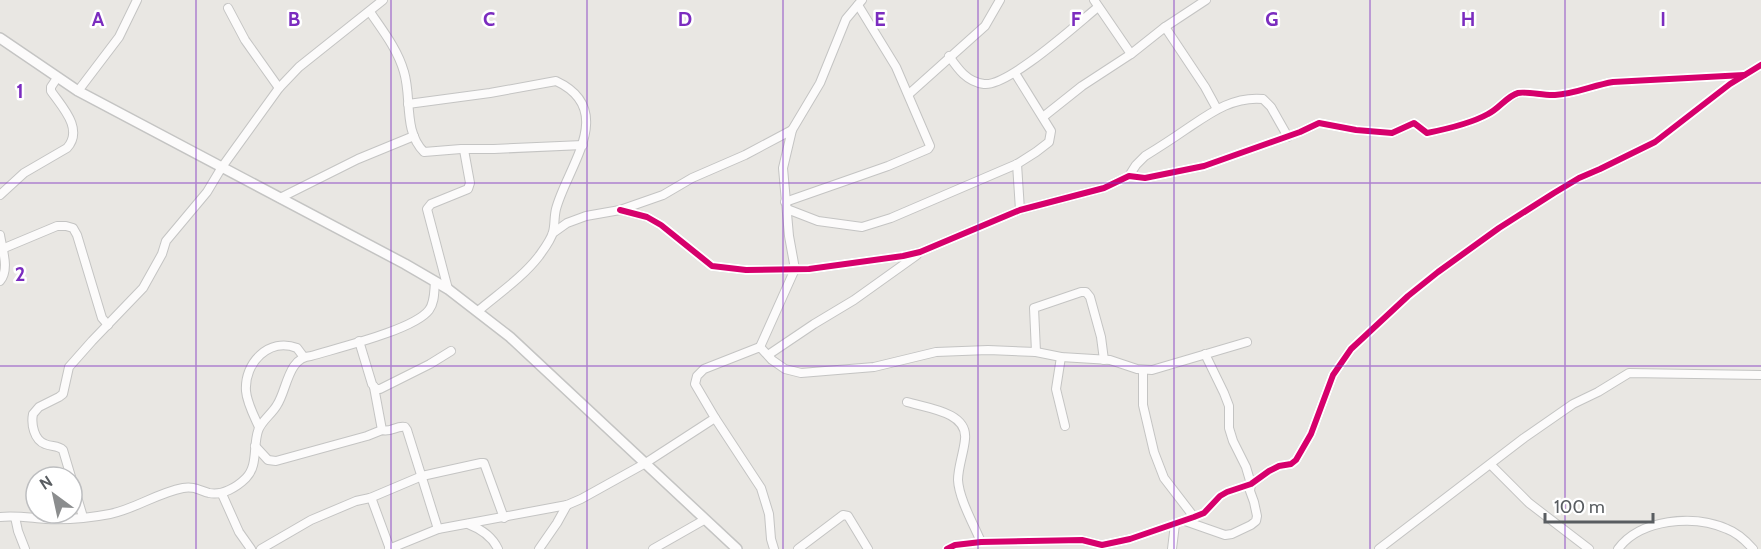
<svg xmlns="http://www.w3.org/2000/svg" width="1761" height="549" font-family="Cabin,sans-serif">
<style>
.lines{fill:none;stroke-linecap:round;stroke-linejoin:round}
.minor-casing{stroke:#c4c4c3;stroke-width:10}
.tertiary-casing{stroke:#c4c4c3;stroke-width:12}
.minor{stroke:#fcfbfb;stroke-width:8}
.tertiary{stroke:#fcfbfb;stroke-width:9}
.cycleway-casing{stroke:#fff;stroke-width:10}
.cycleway{stroke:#d6006c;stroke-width:6}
.grid{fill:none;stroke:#7b2cbf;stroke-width:1.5;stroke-opacity:0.55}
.grid-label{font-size:20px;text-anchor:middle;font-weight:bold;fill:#7b2cbf;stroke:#fff;stroke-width:5;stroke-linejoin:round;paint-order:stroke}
</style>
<rect width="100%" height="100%" fill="#e9e7e3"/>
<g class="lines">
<g class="minor-casing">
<g id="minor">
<polyline points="1094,0 1131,54"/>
<polyline points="228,8 245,40 279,88"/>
<path d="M370 12C383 31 398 50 404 72 412 98 403 131 424 152L461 149H494L583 145"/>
<polyline points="1165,27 1205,87 1217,109"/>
<path d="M949 56C958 69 967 82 984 84 1008 87 1077 24 1098 7"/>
<polyline points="78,91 119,37 137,0"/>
<polyline points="909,94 985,26 1000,0"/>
<path d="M408 104 490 93 556 81C618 110 567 167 556 209 554 217 555 225 553 232 551 240 544 249 539 256 523 277 498 294 478 311"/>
<polyline points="1043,117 1082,86 1131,54 1165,27 1206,0"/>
<polyline points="1017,164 1020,210"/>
<path d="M1129 176 1136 165 1145 156C1158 148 1172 139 1185 130 1209 114 1232 96 1263 99L1271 107 1288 137"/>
<path d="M0 195 24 173 67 148C84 129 62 107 51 91V87L57 78"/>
<polyline points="280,198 358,159 414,136"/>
<polyline points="785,202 888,166 928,149 930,146 896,67 858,5"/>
<polyline points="787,209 818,221 862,227 891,218 1017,164 1036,152 1049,142 1051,131 1015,73"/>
<path d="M620 210 647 217 661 225 712 266 746 270 809 269 903 256 920 252 1020 210 1104 188 1129 176 1145 178 1204 166 1300 132 1319 123 1356 130 1392 133 1414 123 1427 133C1447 129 1470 124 1488 114 1499 109 1507 96 1518 93 1526 91 1545 96 1555 95 1575 94 1594 85 1613 82L1744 75"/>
<polyline points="553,233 567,223 586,216 620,210 663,195 692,178 745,155 792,130 820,83 846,19 862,0"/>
<path d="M0 235C2 249 10 269 0 281"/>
<polyline points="2,249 57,226 66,226 73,228 77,235 102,318 108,325"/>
<polyline points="448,289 427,209 431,204 468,189 470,183 464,150"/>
<polyline points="359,341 372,384 376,389 380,389 430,364 451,351"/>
<polyline points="760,347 795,269 789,236 783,168 792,130"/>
<polyline points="1036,352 1034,308 1081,292 1086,292 1090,297 1101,337 1104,360"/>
<polyline points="768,355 814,324 854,300 917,255"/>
<polyline points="1061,357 1056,389 1065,426"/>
<polyline points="1143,370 1143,405 1154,452 1164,478 1194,517"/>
<path d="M374 387 382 430C390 433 397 425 405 427L407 430 438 529"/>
<path d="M907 402C927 408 968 412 965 439 964 452 958 467 958 480 959 499 974 525 981 542"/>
<polyline points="715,418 761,488 769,514 771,539 774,549"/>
<path d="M259 427C254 416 247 403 246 391 244 363 269 337 297 348L303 356"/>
<polyline points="255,446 268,460 276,461 367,436 382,430"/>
<polyline points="1491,465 1529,503 1589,549"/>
<polyline points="222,494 239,532 251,549"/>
<polyline points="370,498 372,500 390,549"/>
<path d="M0 517C15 515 31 518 46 519 67 520 89 518 110 514 135 509 157 493 183 488 193 486 199 490 209 493 222 496 237 487 246 478 258 466 253 446 258 431 261 421 272 414 277 405 287 390 288 357 311 356 337 348 414 330 429 310 435 302 434 291 435 282"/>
<polyline points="15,517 18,531 25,549"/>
<path d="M83 517 63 450C58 445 52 447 45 444 34 440 31 424 33 414L39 407 59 397 63 394 69 367 92 341 143 288 162 254 166 241 207 192 222 167 279 88 299 67 383 0"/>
<polyline points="1185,521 1225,535 1232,534 1251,525 1256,521 1257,516 1254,502 1250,491 1251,484 1246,467 1233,441 1229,428 1229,406 1224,393 1205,354"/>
<path d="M468 524C481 529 492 536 498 549"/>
<polyline points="261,549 311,520 356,501 370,498 422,476 481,463 484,463 504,518"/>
<polyline points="389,549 438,529 567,505 581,499 644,464 715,418 695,384 697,376 704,369 760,347 772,360 785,369 801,373 874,367 936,352 988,350 1036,352 1061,357 1110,360 1137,369 1152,370 1247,342"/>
<polyline points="539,549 557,523 567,505"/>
<polyline points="653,549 704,520"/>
<polyline points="798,549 843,515 848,516 868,549"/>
<polyline points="947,549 955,545 981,542 1082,540 1102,545 1130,539 1194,517 1204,513 1220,496 1227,492 1251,484 1269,471 1279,466 1291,464 1296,460 1311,434 1333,375 1351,349 1408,296 1438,272 1499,228 1554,193 1579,178 1600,169 1655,142 1730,84 1761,65"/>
<polyline points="1172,549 1175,524"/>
<polyline points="1379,549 1524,438 1573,404 1598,392 1629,373 1761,375"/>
<path d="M1618 549C1640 519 1694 514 1727 529 1738 533 1746 541 1753 549"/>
</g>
</g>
<g class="tertiary-casing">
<polyline id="tertiary" points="0,38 78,91 405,264 448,289 510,337 737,549"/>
</g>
<use href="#minor" class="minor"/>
<use href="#tertiary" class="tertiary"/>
<g class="cycleway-casing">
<g id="cycleway">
<path d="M620 210 647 217 661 225 712 266 746 270 809 269 903 256 920 252 1020 210 1104 188 1129 176 1145 178 1204 166 1300 132 1319 123 1356 130 1392 133 1414 123 1427 133C1447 129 1470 124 1488 114 1499 109 1507 96 1518 93 1526 91 1545 96 1555 95 1575 94 1594 85 1613 82L1744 75"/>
<polyline points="947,549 955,545 981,542 1082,540 1102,545 1130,539 1194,517 1204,513 1220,496 1227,492 1251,484 1269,471 1279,466 1291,464 1296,460 1311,434 1333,375 1351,349 1408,296 1438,272 1499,228 1554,193 1579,178 1600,169 1655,142 1730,84 1761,65"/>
</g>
</g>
<use href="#cycleway" class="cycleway"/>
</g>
<path class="grid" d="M196 0V549M391 0V549M587 0V549M783 0V549M978 0V549M1174 0V549M1370 0V549M1565 0V549M0 183H1761M0 366H1761"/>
<g class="grid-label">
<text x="98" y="26">A</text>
<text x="294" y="26">B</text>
<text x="489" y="26">C</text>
<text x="685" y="26">D</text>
<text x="880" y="26">E</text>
<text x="1076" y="26">F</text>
<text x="1272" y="26">G</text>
<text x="1468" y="26">H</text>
<text x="1663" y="26">I</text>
<text x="20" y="98">1</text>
<text x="20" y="281">2</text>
</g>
<g transform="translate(54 495) rotate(327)"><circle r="28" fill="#ffffff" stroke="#bdbec0" stroke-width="1.5"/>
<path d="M0-4.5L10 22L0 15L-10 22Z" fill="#8b8d8e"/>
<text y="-9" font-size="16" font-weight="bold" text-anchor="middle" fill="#595d61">N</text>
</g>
<path d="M1545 513v9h108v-9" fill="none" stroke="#595d61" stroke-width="3"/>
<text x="1554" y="513" font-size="18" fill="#595d61" stroke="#ffffff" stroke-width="4.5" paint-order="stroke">100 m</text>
</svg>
